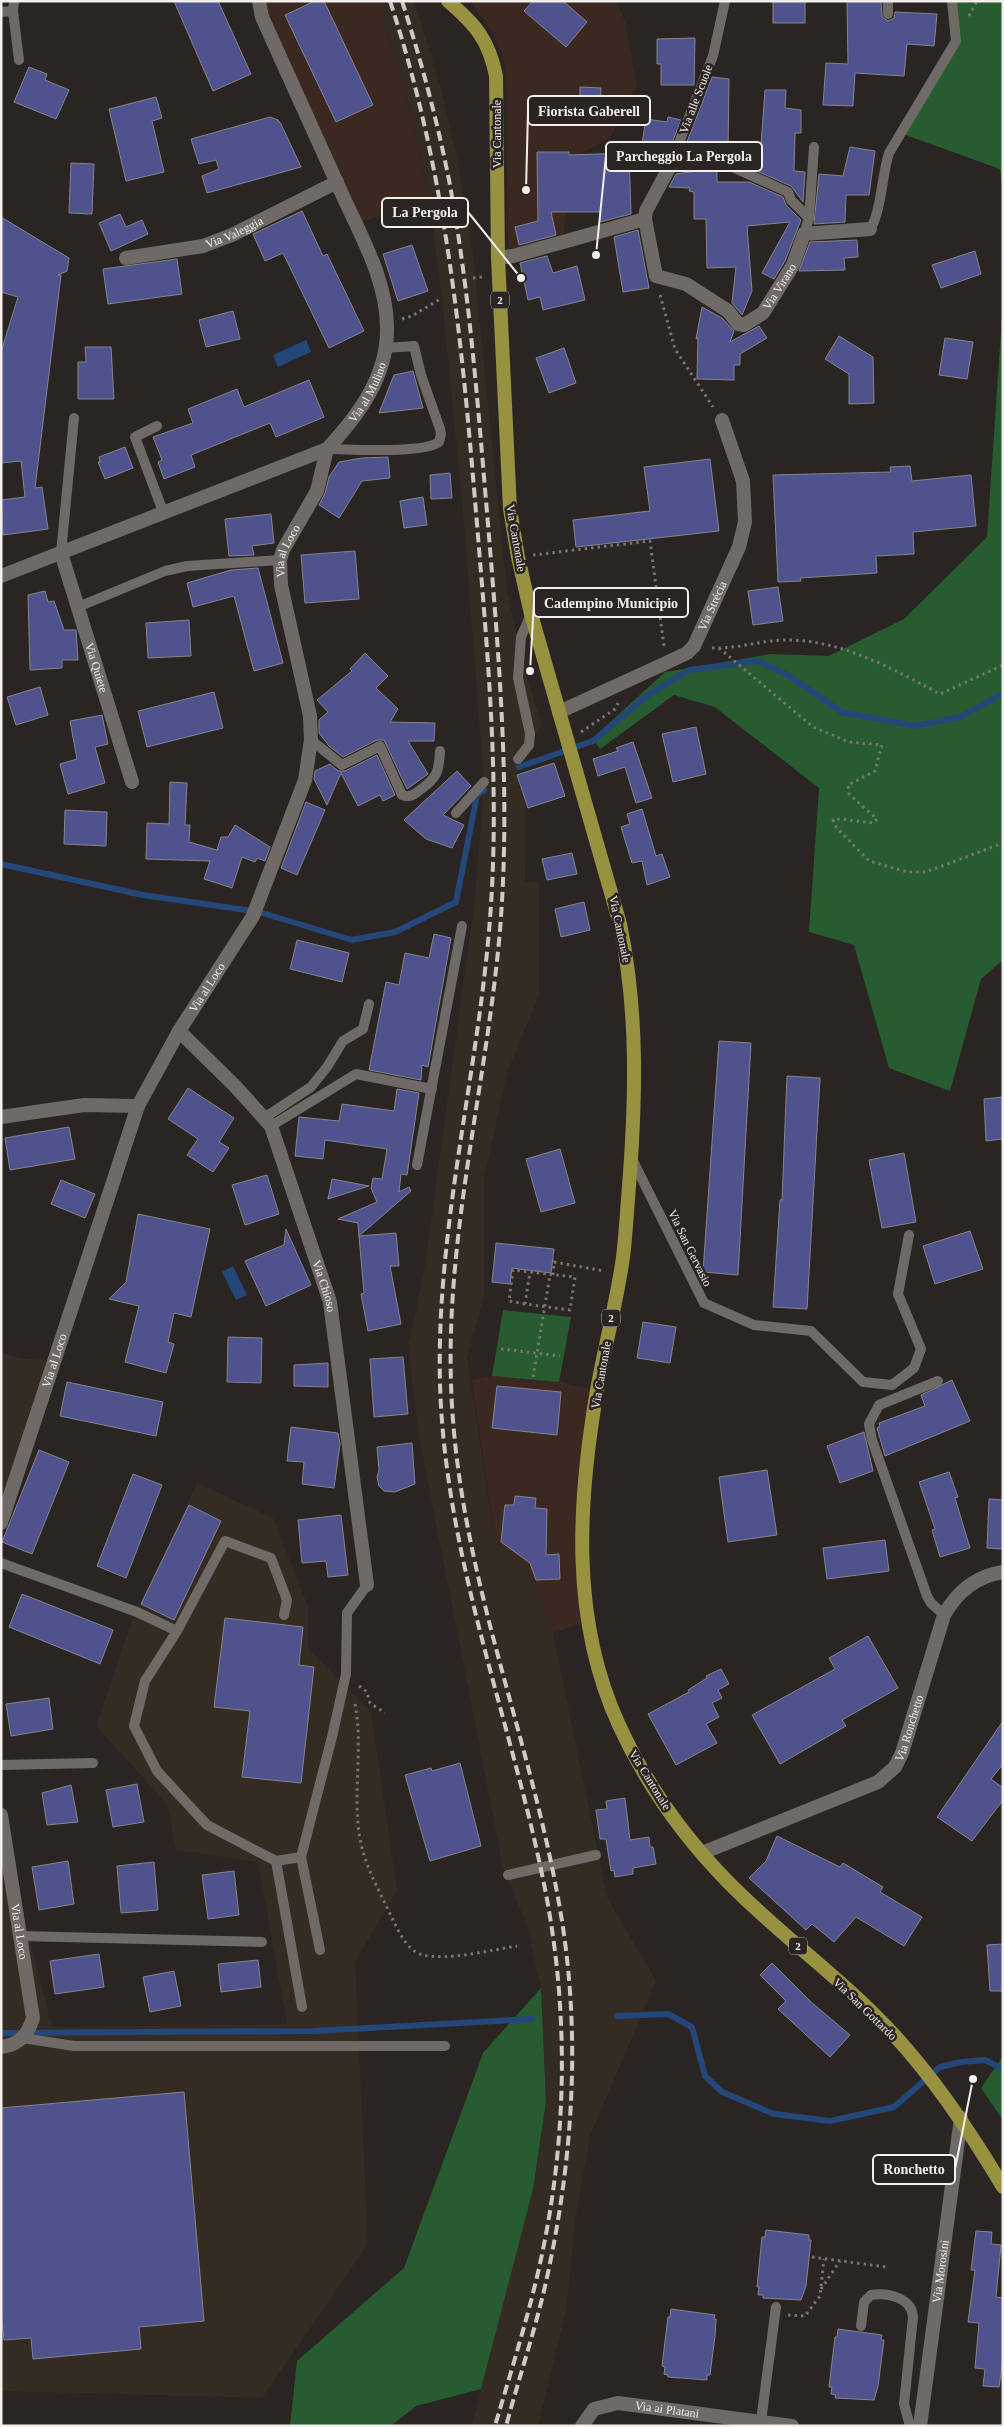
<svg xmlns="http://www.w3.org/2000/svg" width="1004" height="2427" font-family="Georgia,serif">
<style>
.commercial{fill:#3b2921}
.built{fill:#342b23}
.green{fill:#265c2f}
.water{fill:#234779}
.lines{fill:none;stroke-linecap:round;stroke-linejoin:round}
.stream{stroke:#234779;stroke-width:6}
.building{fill:#4f528d;stroke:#84858c}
.path{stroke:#787471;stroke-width:3;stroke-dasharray:2.5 4;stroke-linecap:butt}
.service{stroke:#6f6a65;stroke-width:10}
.minor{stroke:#6f6a65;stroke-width:14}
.primary{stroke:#979140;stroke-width:14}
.rail{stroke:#cdcac7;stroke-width:4;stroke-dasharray:10 5;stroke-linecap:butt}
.labels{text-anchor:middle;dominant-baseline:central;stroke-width:5;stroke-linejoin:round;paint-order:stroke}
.shield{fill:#2a2522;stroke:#b6b2af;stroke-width:1}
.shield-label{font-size:11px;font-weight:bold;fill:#f2efec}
.street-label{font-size:12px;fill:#f2efec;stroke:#2a2522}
.leader{fill:none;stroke:#f2efec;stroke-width:2}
.callout-dot{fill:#f2efec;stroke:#2a2522;stroke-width:2}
.callout{fill:#2a2522;stroke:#f2efec;stroke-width:2}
.callout-label{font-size:14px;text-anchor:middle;font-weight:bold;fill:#f2efec}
</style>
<rect width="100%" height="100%" fill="#2a2522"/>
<g class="commercial">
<polygon points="259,1 378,1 412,118 429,200 355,224"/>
<polygon points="469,1 617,1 625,22 637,86 610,138 570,159 563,243 508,254 506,75 504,60 492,31"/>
<polygon points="492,1376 559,1382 597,1390 585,1478 587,1621 553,1633 528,1566 495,1539 472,1380"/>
</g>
<g class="built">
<polygon points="378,1 414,1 441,88 458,163 473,254 507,591 525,670 542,726 518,751 518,784 525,803 526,821 525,881 539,883 539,995 507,1073 484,1180 484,1296 467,1358 495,1539 528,1566 553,1633 607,1897 656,1981 590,2136 576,2215 566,2311 538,2426 472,2426 505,2294 546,2101 541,1988 527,1926 503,1867 419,1436 408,1347 425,1265 475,898 484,782 463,513 442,298 429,200 412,118"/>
<polygon points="1,1352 20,1358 55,1361 1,1523"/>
<polygon points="197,1483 273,1518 308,1606 308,1649 371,1711 397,1890 355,1962 368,2244 262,2398 1,2391 1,1803 26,1924 52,2027 287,2024 258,1862 176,1850 167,1804 96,1726 132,1621"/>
</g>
<g class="green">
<polygon points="952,1 1003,1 1003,195 1000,169 900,133 956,42"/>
<polygon points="1003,302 1003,960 981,979 950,1091 889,1068 854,945 809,932 819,788 715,707 674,695 600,749 593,738 665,672 771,654 829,656 904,619 987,537"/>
<polygon points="503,1310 571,1317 559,1382 492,1376"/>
<polygon points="541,1988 546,2101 533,2189 481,2389 416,2406 391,2426 290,2426 297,2361 404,2268 483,2053"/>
<polygon points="1003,2056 1003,2120 981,2088"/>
</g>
<g class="water">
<polygon points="306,340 311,352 278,367 273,355"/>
<polygon points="233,1266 247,1295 236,1300 222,1272"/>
</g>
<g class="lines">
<g class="stream">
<polyline points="519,767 593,741 648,695 689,670 757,661 786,674 842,712 915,726 961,717 1003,693"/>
<polyline points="1,864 143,895 259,912 352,940 395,932 456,902 477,795 484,790"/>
<polyline points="617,2016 668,2014 692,2027 705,2076 722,2092 774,2114 830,2121 894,2107 940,2067 961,2062 985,2060 1003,2069"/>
<polyline points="1,2033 314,2031 532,2019"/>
</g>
</g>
<g class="building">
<polygon points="174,1 218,1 251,74 213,91"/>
<polygon points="315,1 324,1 373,105 336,122 285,15"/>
<polygon points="533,1 563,1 587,22 566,47 524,11"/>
<rect x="773" y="1" width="32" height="22"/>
<polygon points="847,1 881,1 882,17 888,21 894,18 895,12 937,14 934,46 907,44 904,76 855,73 853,106 823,105 826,63 848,64"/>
<polygon points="695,38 694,85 661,85 661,64 657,64 657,39"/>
<polygon points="29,67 47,74 45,80 69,90 56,119 14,102"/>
<polygon points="712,77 729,79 728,151 717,151 717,154 680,160"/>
<polygon points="580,87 601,88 600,111 580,110"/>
<polygon points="765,90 786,90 785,108 801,110 801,133 795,133 794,171 805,172 803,202 791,186 759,172"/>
<polygon points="156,97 162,118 152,121 164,172 126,181 109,109"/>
<polygon points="270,117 278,120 281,124 301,167 207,193 202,176 219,169 216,160 199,164 191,139"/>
<polygon points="668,117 681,120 665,161 660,166 638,167 646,119 667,122"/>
<polygon points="850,147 875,151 869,195 846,195 845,222 814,224 819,174 843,176"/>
<polygon points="537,152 569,152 569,155 629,153 631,214 600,222 600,212 551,212 556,235 519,245 515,227 538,221"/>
<polygon points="71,163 94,164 92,214 69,213"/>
<polygon points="717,168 717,182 749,182 783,197 786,205 801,220 785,261 774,279 762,273 790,222 747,226 752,291 742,315 732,303 736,267 707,268 706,219 694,219 694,192 689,191 690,188 669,187 676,174"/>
<polygon points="302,211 323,256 327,254 364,331 329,348 283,253 265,261 253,234"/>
<polygon points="120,214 126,227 142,220 148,234 111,251 99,223"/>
<polygon points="1,217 69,258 67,271 58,275 61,275 35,488 42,487 48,529 3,535 1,500 25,497 21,461 1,463 1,352 18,297 1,292"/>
<polygon points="638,230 649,288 623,292 614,237"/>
<polygon points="857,240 858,257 844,258 845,270 799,271 810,242"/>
<polygon points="412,245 428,291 398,301 383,254"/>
<polygon points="975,251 981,274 941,288 932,265"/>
<polygon points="547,256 553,273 577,266 585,300 543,310 540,297 528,300 520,263"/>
<polygon points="177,259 182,294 108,304 103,269"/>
<polygon points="702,307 722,318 734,331 730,342 759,326 767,338 740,354 740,365 734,365 734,380 697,379 698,338 696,339"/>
<polygon points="233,311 240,339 206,347 199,320"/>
<polygon points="839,336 873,357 874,403 849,404 849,374 825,359"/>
<polygon points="945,338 973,342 967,379 939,375"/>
<polygon points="85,347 111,347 114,399 78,399 78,362 86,362"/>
<polygon points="564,348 576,383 549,393 536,358"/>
<polygon points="413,371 423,408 379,413 394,375"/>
<polygon points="309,380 324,417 276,437 270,423 191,455 195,467 164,479 158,462 162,460 153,437 193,423 188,409 237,389 244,407"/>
<polygon points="125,447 133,468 105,479 98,462 100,462 99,457"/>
<polygon points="388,457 390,478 362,481 339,518 319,505 325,493 329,477 339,462 362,458"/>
<polygon points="710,459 719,531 576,547 573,520 650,511 644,467"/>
<polygon points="910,466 912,481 971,475 976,526 913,532 914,554 876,556 877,573 800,578 801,581 778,582 773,475 891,472 890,467"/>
<polygon points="450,473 452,498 431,499 430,475"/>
<polygon points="423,497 427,525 404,528 400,501"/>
<polygon points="271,514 274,543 252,546 254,555 229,556 225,519"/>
<polygon points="355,551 359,599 305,603 301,555"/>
<polygon points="258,568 283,663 254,671 234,596 193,607 187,583 231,570"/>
<polygon points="778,587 783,621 753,625 748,591"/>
<polygon points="45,591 48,602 54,601 64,630 76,630 78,660 62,660 62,668 30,670 28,595"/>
<polygon points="189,620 191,656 148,658 146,623"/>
<polygon points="365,653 388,676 376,688 398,709 390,722 435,723 434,741 408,741 428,774 407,789 384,740 377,740 343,757 329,746 319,733 319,720 328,712 317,700 352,671 350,669"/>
<polygon points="40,687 48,715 16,725 7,697"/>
<polygon points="214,692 223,728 147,747 138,711"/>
<polygon points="102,715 108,744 95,747 105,783 68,794 60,764 77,759 70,721"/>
<polygon points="696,727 706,774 673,782 662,734"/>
<polygon points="633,742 652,798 636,803 625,767 598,776 593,759 618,751 616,748"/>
<polygon points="377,755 395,795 383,801 380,795 358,806 341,773 327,805 314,779 315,771 330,764 338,771 345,771"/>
<polygon points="554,763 565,796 528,808 517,775"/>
<polygon points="457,771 471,786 443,815 464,825 452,848 426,839 404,820"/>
<polygon points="170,782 187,783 185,825 190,825 189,842 217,850 221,837 228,837 235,825 270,847 265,861 257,858 255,862 242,857 232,888 204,879 210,861 146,859 147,823 169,824"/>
<polygon points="306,802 325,810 297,875 281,868"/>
<polygon points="642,809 656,856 662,854 670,877 647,885 642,861 632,863 621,827 630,824 627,814"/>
<polygon points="65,810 107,812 106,846 64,844"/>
<polygon points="572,853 577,874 547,880 542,859"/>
<polygon points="584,902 590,930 561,937 555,909"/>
<polygon points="434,934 451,938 428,1067 422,1065 421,1080 369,1070 386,982 399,985 405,953 429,958"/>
<polygon points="297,940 349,953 342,982 290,969"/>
<polygon points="719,1041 751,1043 738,1275 703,1272"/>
<polygon points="787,1076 820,1078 807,1309 773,1307 780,1200 782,1200"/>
<polygon points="188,1088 234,1118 219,1142 229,1148 213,1172 187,1155 198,1139 168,1119"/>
<polygon points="397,1089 419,1093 407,1175 401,1174 399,1192 409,1187 411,1191 359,1236 358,1223 338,1219 377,1202 371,1188 373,1178 382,1179 387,1149 325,1140 323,1159 295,1156 299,1117 339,1121 342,1104 394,1111"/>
<polygon points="1003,1097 1003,1139 986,1141 984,1099"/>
<polygon points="69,1127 75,1159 10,1170 5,1138"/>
<polygon points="560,1149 575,1203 541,1212 526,1159"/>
<polygon points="904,1153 916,1222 882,1228 869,1160"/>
<polygon points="267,1175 279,1214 245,1225 232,1185"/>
<polygon points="332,1179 369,1186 328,1199"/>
<polygon points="61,1180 95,1194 85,1218 51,1204"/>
<polygon points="138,1214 210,1229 191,1317 174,1313 168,1342 174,1344 166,1373 125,1362 139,1306 109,1299 126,1282"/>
<polygon points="286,1229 311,1285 266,1306 245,1261 284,1245"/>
<polygon points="970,1231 983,1269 935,1284 923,1246"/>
<polygon points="396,1233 399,1266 390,1266 401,1324 368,1331 361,1294 364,1293 359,1236"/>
<polygon points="496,1243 554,1249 551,1273 512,1268 510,1284 492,1282"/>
<polygon points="643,1322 676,1327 670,1363 637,1358"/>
<polygon points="228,1337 262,1338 261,1383 227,1382"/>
<polygon points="403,1357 408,1414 374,1417 370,1359"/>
<polygon points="328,1363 328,1387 294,1386 294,1365"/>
<polygon points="952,1380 970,1421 885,1456 877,1428 880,1426 879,1423 925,1406 921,1395"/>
<polygon points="67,1382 163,1402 156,1436 60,1416"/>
<polygon points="497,1386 561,1392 557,1435 492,1428"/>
<polygon points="291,1427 338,1433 340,1444 334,1488 302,1484 304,1462 287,1461"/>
<polygon points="864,1432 873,1471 840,1483 827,1446"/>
<polygon points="412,1443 415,1484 395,1492 384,1491 379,1486 377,1477 379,1470 377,1447"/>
<polygon points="39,1450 69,1462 32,1554 2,1542"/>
<polygon points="767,1470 777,1535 728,1542 719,1477"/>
<polygon points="949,1472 958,1497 955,1498 970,1548 940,1557 932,1530 935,1529 919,1482"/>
<polygon points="133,1474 162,1485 126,1578 97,1566"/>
<polygon points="515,1496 536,1498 535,1508 547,1509 546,1555 559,1554 560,1579 536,1580 530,1563 501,1542 505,1505 514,1505"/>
<polygon points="989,1499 1003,1500 1003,1549 987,1548"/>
<polygon points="189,1505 221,1521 174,1620 141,1604"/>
<polygon points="341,1515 348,1575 328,1577 326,1561 302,1563 298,1520"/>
<polygon points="885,1540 889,1571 827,1579 823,1548"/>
<polygon points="22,1594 113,1630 100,1664 9,1627"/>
<polygon points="225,1618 303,1627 299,1665 314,1667 301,1783 242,1777 250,1711 214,1707"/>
<polygon points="868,1636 898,1688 842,1720 846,1726 780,1764 752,1715 835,1669 829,1658"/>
<polygon points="721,1669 729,1684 718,1690 722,1698 712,1703 719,1717 706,1724 717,1743 676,1765 648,1714 689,1692 688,1690 707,1678 706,1676"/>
<polygon points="49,1698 53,1729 11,1736 6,1704"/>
<polygon points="1003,1721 1003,1764 991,1779 1003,1788 1003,1800 972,1841 937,1817"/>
<polygon points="460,1763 481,1846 430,1861 405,1775 431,1768 432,1771"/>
<polygon points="137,1784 144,1822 113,1827 106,1790"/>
<polygon points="71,1785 78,1822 47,1825 42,1793"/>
<polygon points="625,1798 630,1840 649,1837 650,1847 653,1847 656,1864 633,1868 633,1874 615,1877 614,1870 611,1871 606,1839 600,1839 596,1810 607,1809 606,1801"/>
<polygon points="777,1836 840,1867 843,1863 883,1887 880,1892 922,1917 904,1946 856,1917 834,1942 812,1924 806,1930 749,1878 766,1861"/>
<polygon points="68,1861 74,1904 39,1910 32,1867"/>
<polygon points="154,1862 158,1910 121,1913 117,1866"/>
<polygon points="234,1871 239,1915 208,1919 202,1875"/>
<polygon points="1003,1944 1003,1991 990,1991 987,1945"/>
<polygon points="99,1954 104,1987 55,1994 50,1961"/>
<polygon points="258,1960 261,1987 221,1992 218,1964"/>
<polygon points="772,1963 810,2001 850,2035 830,2057 778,2009 786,2001 760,1975"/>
<polygon points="174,1971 181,2006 150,2012 143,1977"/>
<polygon points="184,2092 204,2321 139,2327 141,2349 33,2359 31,2338 4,2340 1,2310 1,2108"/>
<polygon points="766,2230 809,2235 809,2240 811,2240 806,2286 801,2300 763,2298 763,2295 758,2295 759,2287 757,2287 762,2237 765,2237"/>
<polygon points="976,2231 992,2232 991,2244 1001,2245 996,2297 1003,2298 1003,2360 999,2387 983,2386 985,2369 975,2368 979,2323 968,2322 975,2270 971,2270"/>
<polygon points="671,2309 715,2315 714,2319 716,2319 715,2336 710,2375 707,2375 707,2380 668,2377 668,2375 664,2374 665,2367 662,2366 668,2317 670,2317"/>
<polygon points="838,2329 882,2335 881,2340 884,2340 878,2386 874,2400 835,2398 836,2395 831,2394 832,2387 829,2387 835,2337 837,2337"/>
</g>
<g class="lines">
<g class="path">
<polyline points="969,16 977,1"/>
<polyline points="473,278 483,277"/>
<polyline points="660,295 675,349 713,407"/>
<polyline points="402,319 412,316 442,298"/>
<polyline points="533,555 650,541 664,646"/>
<path d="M712 648C737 649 762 640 787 640 842 640 893 669 940 694L1003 665"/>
<polyline points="719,648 813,727 849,742 882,745 875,771 848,785 849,794 877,819 873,823 840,819 833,820 836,827 869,861 907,872 926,872 1003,843"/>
<polyline points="581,732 615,709 618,703"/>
<polyline points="553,1275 554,1262 604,1271"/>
<polyline points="525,1304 509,1301 513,1270 575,1277 570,1310 525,1304 530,1272"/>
<polyline points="501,1349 560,1356"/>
<polyline points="533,1377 550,1275"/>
<polyline points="359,1686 367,1692 370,1703 385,1713"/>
<path d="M355 1704C364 1750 351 1798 361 1844 367 1870 381 1894 392 1918 399 1932 407 1951 423 1955 446 1961 492 1950 517 1946"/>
<polyline points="812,2257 886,2267"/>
<polyline points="821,2289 840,2261"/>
<polyline points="788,2315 805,2316 820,2296 824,2259"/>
</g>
<g class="service">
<polyline points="14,1 13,11 19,60"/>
<polyline points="725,1 713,56 669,168 719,161 788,192 791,200 809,218"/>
<polyline points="1,12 13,11"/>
<polyline points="888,14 888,1"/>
<path d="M870 229C881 214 882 174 889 153L956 41 952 1"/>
<polyline points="804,234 809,218 814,147"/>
<polyline points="157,426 135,437 164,514"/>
<path d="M327 449C350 449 423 454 439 442L441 434 440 429 421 375 414 346 386 348"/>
<polyline points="61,553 74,418"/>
<polyline points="78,607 165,571 187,566 280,560"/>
<path d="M311 740 342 765 380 746 402 795C409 798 414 795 420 790 437 778 439 772 440 751"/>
<polyline points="518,759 529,745 530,734 518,678 521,637 531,614"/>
<polyline points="456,813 484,782"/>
<polyline points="264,1118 311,1087 327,1067 343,1041 363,1029 369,1004"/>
<polyline points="271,1126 356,1074 432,1089"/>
<polyline points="632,1159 704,1303 754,1325 811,1331 863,1382 892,1385 914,1368 921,1349 898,1294 909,1235"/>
<polyline points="417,1165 462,926"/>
<polyline points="938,1381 879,1405 869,1424 872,1440 927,1596 931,1603 944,1615"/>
<polyline points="1,1563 137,1612 177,1631"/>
<polyline points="284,1615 287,1600 271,1558 225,1541 177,1631 145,1681 134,1726 157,1771 207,1825 276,1861 301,1857 332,1737 346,1674 347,1613 367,1585"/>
<polyline points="1,1765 93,1763"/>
<polyline points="301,1857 320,1950"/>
<polyline points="276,1861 302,2007"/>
<polyline points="508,1875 596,1855"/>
<polyline points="20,1936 262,1942"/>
<polyline points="23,2038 74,2046 445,2046"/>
<path d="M861 2326 864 2302 871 2295C888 2292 912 2298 913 2317L904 2404 910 2426"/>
<polyline points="761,2421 776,2307"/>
</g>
<g class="minor">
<path id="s1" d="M669 168 646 211 645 219 656 276 686 284 728 311 738 324 744 325 763 313 793 265 804 234 870 229"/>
<path id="s2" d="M126 258 203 246 232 235 337 182"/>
<polyline points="498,258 513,256 645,219"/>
<path id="s3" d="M61 553 132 782"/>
<path id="s4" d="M1 576 327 449C358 416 387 377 387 330 388 279 357 229 337 183 312 128 287 73 262 17L259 1"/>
<path id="s5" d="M559 712 666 663 687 653 694 646 739 547 745 522 743 481 722 420"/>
<path id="s6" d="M179 1031 235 1086 271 1126 330 1302 367 1585"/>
<polyline points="1,1117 84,1105 138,1106"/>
<path id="s7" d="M1 1523 138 1106 179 1031 253 916 305 780 311 740 310 716 281 585 280 560 283 550 317 491 327 449"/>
<path id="s8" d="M1 1815 33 2018C28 2035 19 2045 1 2047"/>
<path id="s9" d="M702 1853 878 1782 895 1767 902 1753 944 1615C957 1592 976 1576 1003 1572"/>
<path id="s10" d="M582 2426 594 2409 618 2403 792 2426"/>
<path id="s11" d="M920 2426 961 2118"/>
</g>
<path class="primary" d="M448 1C475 24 489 40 496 76L498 258 510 509 518 557 531 614 620 924C638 1010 636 1098 629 1186 627 1210 626 1233 623 1257 617 1301 605 1345 597 1390 578 1501 570 1619 619 1725 645 1782 684 1837 728 1882 781 1936 844 1980 895 2036 937 2082 971 2133 1003 2187"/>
<g class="rail">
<path d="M390 1C447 174 462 344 477 524 488 659 501 794 489 931 476 1082 436 1232 440 1384 445 1555 509 1714 543 1879 569 2004 568 2134 541 2259 529 2315 511 2371 495 2426"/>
<path d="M402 1C421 60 437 120 449 180 470 293 478 409 488 524 499 659 511 794 500 930 487 1082 446 1232 451 1384 457 1572 531 1734 561 1915 582 2042 572 2171 543 2295 532 2339 518 2382 506 2426"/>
</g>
</g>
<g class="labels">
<g class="shield">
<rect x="491" y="291.5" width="18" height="17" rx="4"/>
<rect x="602" y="1309.5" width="18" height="17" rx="4"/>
<rect x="789" y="1937.5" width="18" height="17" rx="4"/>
</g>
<g class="shield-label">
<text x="500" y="300">2</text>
<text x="611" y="1318">2</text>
<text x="798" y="1946">2</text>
</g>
<g class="street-label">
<text transform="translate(696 99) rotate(-69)">Via alle Scuole</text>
<text transform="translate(497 134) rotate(-90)">Via Cantonale</text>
<text stroke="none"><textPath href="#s2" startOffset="112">Via Valeggia</textPath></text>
<text stroke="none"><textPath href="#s1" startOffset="272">Via Virano</textPath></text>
<text stroke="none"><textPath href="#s4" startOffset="420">Via al Mulino</textPath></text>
<text transform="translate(516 538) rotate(80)">Via Cantonale</text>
<text stroke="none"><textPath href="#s7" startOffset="1041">Via al Loco</textPath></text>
<text stroke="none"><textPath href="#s5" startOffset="195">Via Strécia</textPath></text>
<text stroke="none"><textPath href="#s3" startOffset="120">Via Quiete</textPath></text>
<text transform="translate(620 929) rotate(78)">Via Cantonale</text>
<text stroke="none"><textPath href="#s7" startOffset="576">Via al Loco</textPath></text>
<text transform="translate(690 1248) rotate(64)">Via San Gervasio</text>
<text stroke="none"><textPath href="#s6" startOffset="301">Via Chioso</textPath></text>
<text stroke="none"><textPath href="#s7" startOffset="171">Via al Loco</textPath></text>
<text transform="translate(601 1375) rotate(-80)">Via Cantonale</text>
<text stroke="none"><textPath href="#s9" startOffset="254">Via Ronchetto</textPath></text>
<text transform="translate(650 1780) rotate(58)">Via Cantonale</text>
<text stroke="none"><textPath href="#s8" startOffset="118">Via al Loco</textPath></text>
<text transform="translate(865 2009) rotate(44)">Via San Gottardo</text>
<text stroke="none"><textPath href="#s11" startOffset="156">Via Morosini</textPath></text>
<text stroke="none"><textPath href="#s10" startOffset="95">Via ai Platani</textPath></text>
</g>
</g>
<path class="leader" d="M526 190L528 111M596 255L606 156M521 278L468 212M530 671L534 603M973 2079L955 2169"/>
<g class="callout-dot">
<circle cx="526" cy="190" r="5"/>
<circle cx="596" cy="255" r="5"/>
<circle cx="521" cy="278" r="5"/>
<circle cx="530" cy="671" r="5"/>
<circle cx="973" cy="2079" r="5"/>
</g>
<g class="callout">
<rect x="528" y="96" width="122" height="29" rx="5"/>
<rect x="606" y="142" width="156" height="29" rx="5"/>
<rect x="382" y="198" width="86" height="29" rx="5"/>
<rect x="534" y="588" width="154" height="29" rx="5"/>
<rect x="873" y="2155" width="82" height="29" rx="5"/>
</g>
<g class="callout-label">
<text x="589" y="116">Fiorista Gaberell</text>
<text x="684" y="161">Parcheggio La Pergola</text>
<text x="425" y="217">La Pergola</text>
<text x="611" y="608">Cadempino Municipio</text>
<text x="914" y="2174">Ronchetto</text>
</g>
<rect width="1004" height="2427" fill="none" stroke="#f2efec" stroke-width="5"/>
</svg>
